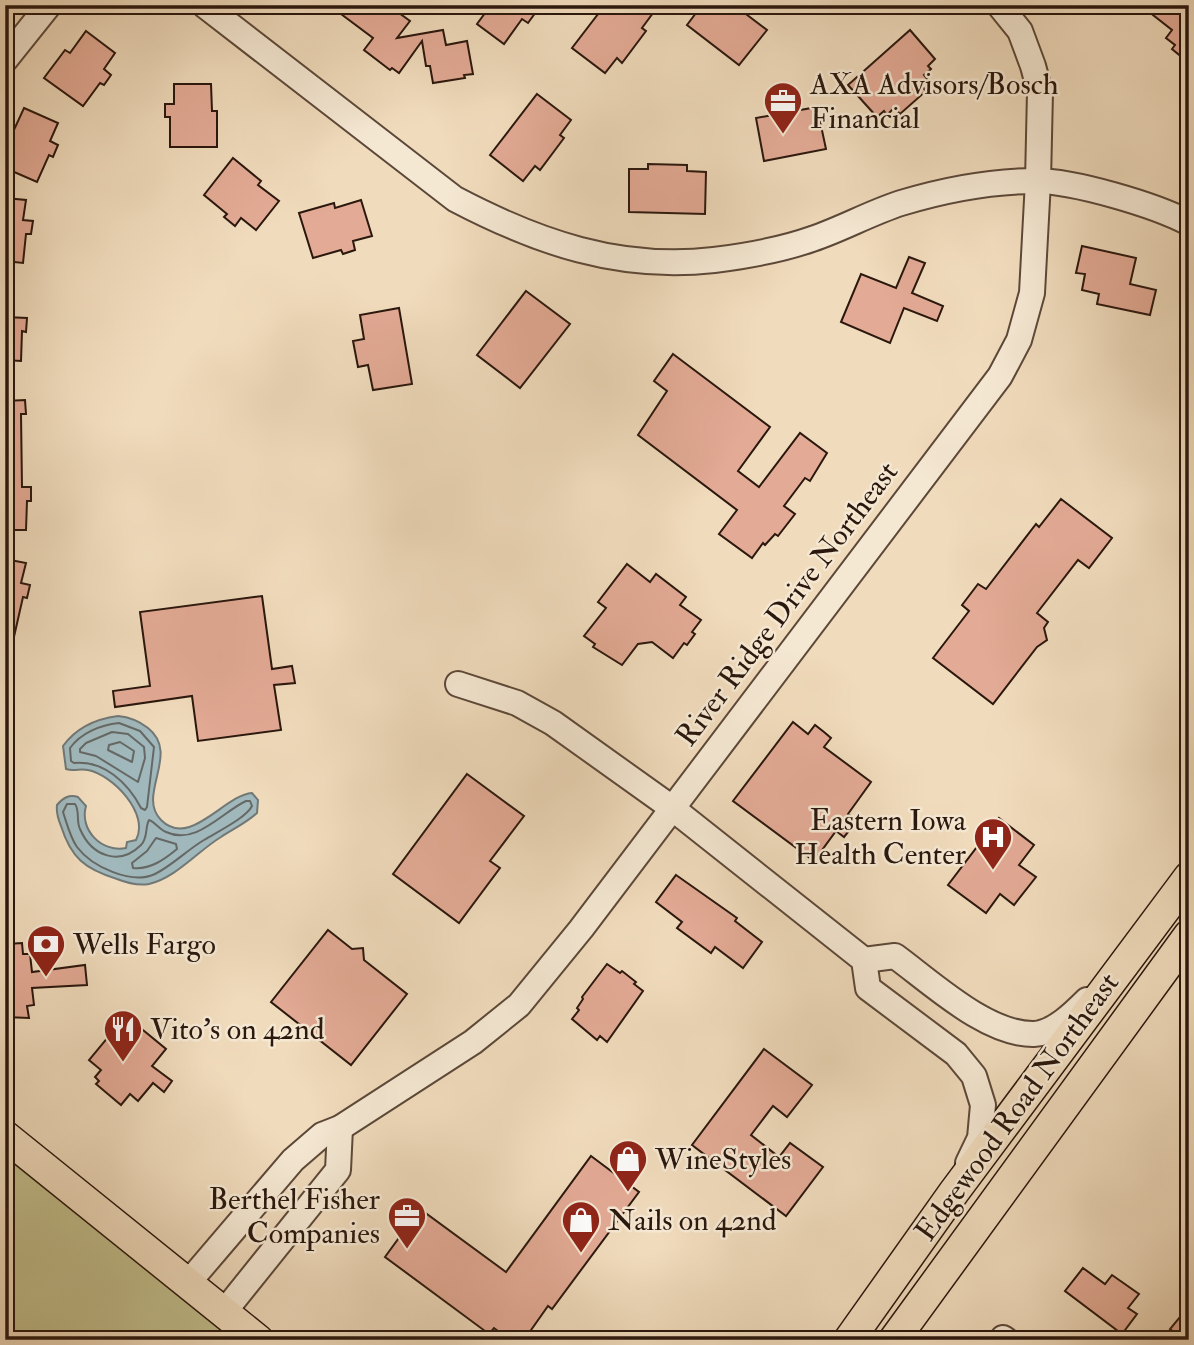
<svg xmlns="http://www.w3.org/2000/svg" width="1194" height="1345" font-family="'IM FELL Double Pica',serif">
<style>
.green{fill:#c1be8c;stroke:#766a4c;stroke-width:2}
.water{fill:#a0b8bc;stroke:#717876;stroke-width:2}
.lines{fill:none;stroke-linecap:round;stroke-linejoin:round}
.shore{stroke:#656864;stroke-width:2}
.building{fill:#e3aa95;stroke:#2a170d;stroke-width:2}
.minor-casing{stroke:#5c4839;stroke-width:28}
.major-casing{stroke:#2a170d;stroke-width:33}
.minor{stroke:#f5e8d3;stroke-width:24}
.major{stroke:#f0dbbc;stroke-width:30}
.labels{text-anchor:middle;dominant-baseline:central;stroke-width:5;stroke-linejoin:round;paint-order:stroke}
.poi-label{font-size:30px;fill:#2a170d;stroke:#f5e8d3;text-anchor:start}
.street-label{font-size:30px;fill:#2a170d;stroke:#f5e8d3}
</style>
<rect width="100%" height="100%" fill="#f0dbbc"/>
<filter id="stains"><feTurbulence type="fractalNoise" baseFrequency=".00286" numOctaves="4"/><feColorMatrix values="0 0 0 0 .2 0 0 0 0 .09 0 0 0 0 .02 0 0 0 .5 -.17"/></filter>
<radialGradient id="worn" r=".72"><stop offset=".6" stop-color="#630" stop-opacity="0"/><stop offset="1" stop-color="#630" stop-opacity=".3"/></radialGradient>
<polygon class="green" points="5,1136 258,1340 5,1340"/>
<path class="water" d="M118 716C129 717 139 721 148 728 181 754 136 795 161 820 190 849 224 795 252 793L258 800 257 813C246 823 233 829 221 837 199 850 176 878 149 884 137 886 127 883 117 879 85 869 71 858 61 826 58 819 56 813 57 805 63 798 69 794 78 797L86 806C79 830 102 853 126 848L127 842 136 840C150 814 113 775 88 770 80 768 74 772 66 769L63 746C76 728 95 719 118 716Z"/>
<g class="lines">
<g class="shore">
<path d="M119 723 140 731 154 747 147 807 145 810 141 808C128 783 104 760 74 763L71 761 70 748C81 733 100 725 119 723Z"/>
<polygon points="112,732 128,734 144,747 145,758 138,782 96,756 80,752 80,749 86,743"/>
<polygon points="120,742 134,751 132,762 108,750 109,745"/>
<path d="M246 801H250L252 806C246 818 217 832 204 840 187 850 173 865 155 874 132 885 92 867 77 847 70 837 67 824 63 812L67 804H75C80 811 76 821 80 829 92 857 120 866 141 845 148 838 145 827 149 820 155 822 159 829 166 832 196 846 222 812 246 801Z"/>
<path d="M156 838 176 844 177 849C165 859 150 870 133 868L132 863 147 851Z"/>
</g>
</g>
<g class="building">
<polygon points="329,5 388,5 410,21 397,38 443,30 446,45 467,41 473,74 464,75 465,78 433,83 430,66 426,66 422,41 399,73 392,68 390,70 364,50 373,38"/>
<polygon points="491,5 541,5 528,23 522,19 504,44 477,24"/>
<polygon points="605,5 642,5 653,13 642,28 646,31 622,63 617,58 605,73 572,48"/>
<polygon points="702,5 734,5 767,30 739,65 687,25"/>
<polygon points="1160,5 1189,5 1189,54 1187,53 1183,58 1172,49 1175,45 1166,38 1172,30 1153,15"/>
<polygon points="910,30 935,59 928,66 931,69 924,75 927,79 921,85 926,91 900,114 894,108 887,115 884,111 877,117 848,85"/>
<polygon points="86,31 115,53 104,69 111,75 104,85 100,83 83,106 44,78 65,50 70,53"/>
<polygon points="174,84 211,84 212,111 217,111 217,147 170,147 170,117 165,117 165,104 174,104"/>
<polygon points="537,94 571,120 560,135 564,138 540,170 535,166 523,181 490,155"/>
<polygon points="817,107 826,149 764,161 756,118"/>
<polygon points="24,108 58,123 50,141 58,145 53,157 49,155 37,182 5,168 5,129 13,132"/>
<polygon points="233,158 261,181 258,185 279,201 256,230 241,218 235,226 224,217 227,214 204,195"/>
<polygon points="648,164 687,165 687,171 706,172 705,214 629,212 629,169 648,169"/>
<polygon points="5,198 26,200 23,220 33,221 31,234 26,234 23,263 5,261"/>
<polygon points="361,200 372,236 353,241 355,250 343,254 341,250 313,258 299,213 334,203 335,208"/>
<polygon points="1082,246 1136,258 1130,284 1156,290 1150,315 1097,304 1099,294 1082,290 1085,274 1076,273"/>
<polygon points="909,257 925,263 912,293 943,306 937,321 904,308 890,343 841,322 861,274 896,288"/>
<polygon points="526,291 570,324 520,388 477,355"/>
<polygon points="399,308 412,384 373,390 368,365 358,367 353,341 364,339 360,315"/>
<polygon points="5,317 27,318 26,332 22,331 21,361 5,360"/>
<polygon points="673,354 770,427 738,471 759,487 800,433 827,453 810,481 805,478 784,506 795,514 778,536 775,534 765,545 763,543 752,558 719,534 737,510 638,435 667,391 654,381"/>
<polygon points="25,400 26,414 21,414 22,487 31,487 31,501 27,501 26,530 5,530 5,401"/>
<polygon points="1061,499 1112,538 1089,568 1078,560 1037,613 1048,622 1044,628 1047,640 1037,647 993,704 933,658 969,611 962,605 978,584 986,589 1036,524 1039,527"/>
<polygon points="5,559 26,563 21,583 30,585 27,598 23,597 11,650 5,649"/>
<polygon points="627,564 650,582 656,574 686,597 680,605 701,620 692,632 695,634 687,645 684,643 673,658 652,642 638,644 622,665 593,647 595,644 584,636 606,608 598,602"/>
<polygon points="262,596 272,669 292,666 295,683 274,685 281,730 198,741 192,696 115,707 113,691 150,686 140,612"/>
<polygon points="793,722 808,734 815,725 824,732 831,738 824,747 871,782 848,814 857,821 844,837 836,831 814,861 733,801"/>
<polygon points="467,774 524,816 490,861 500,868 459,923 393,874"/>
<polygon points="999,818 1034,845 1019,865 1036,877 1014,905 1000,894 986,913 948,885"/>
<polygon points="676,875 737,918 735,921 762,942 743,968 715,947 711,953 677,928 682,922 656,902"/>
<polygon points="328,930 352,949 363,948 364,960 407,994 351,1065 271,1002"/>
<polygon points="22,943 23,954 30,954 32,972 85,965 87,985 32,988 34,1005 27,1006 29,1018 5,1017 5,948 8,948 7,944"/>
<polygon points="607,964 620,973 622,971 636,982 634,984 643,991 607,1042 600,1036 597,1040 572,1019 579,1010 577,1008 583,999 582,997"/>
<polygon points="132,1021 166,1049 152,1066 172,1081 164,1092 153,1083 138,1101 130,1094 121,1105 96,1084 99,1081 95,1077 101,1070 89,1060 118,1025 122,1028 125,1025 127,1027"/>
<polygon points="764,1049 812,1085 787,1117 773,1106 751,1135 779,1157 790,1143 823,1167 786,1216 692,1145"/>
<polygon points="591,1156 639,1192 552,1309 548,1306 524,1340 510,1340 494,1328 489,1334 385,1257 420,1209 506,1272"/>
<polygon points="1083,1268 1105,1284 1112,1275 1139,1294 1128,1308 1137,1314 1122,1334 1065,1291"/>
<polygon points="1189,1306 1189,1340 1184,1340 1170,1329"/>
</g>
<g class="lines">
<g class="minor-casing">
<g id="minor">
<path d="M204 5 455 199C537 242 619 271 714 260 746 256 781 250 812 239 842 229 870 213 901 203 944 190 991 181 1036 181 1074 181 1155 205 1189 223"/>
<polyline points="5,60 49,5"/>
<polyline points="458,684 517,703 553,723 672,808 864,960 868,988 956,1054 974,1076 983,1105 980,1138 968,1163"/>
<path d="M864 960 895 956C932 983 987 1035 1034 1034 1054 1033 1074 1013 1087 1000"/>
<polyline points="188,1283 293,1160 322,1135 340,1128 473,1042 519,1005 581,929 1000,376 1019,340 1032,293 1038,181 1040,92 1033,66 1020,31 999,5"/>
<polyline points="224,1312 338,1170 340,1128"/>
<polyline points="1003,1338 1006,1340"/>
</g>
</g>
<g class="major-casing">
<g id="major">
<polyline points="5,1136 258,1340"/>
<polyline points="849,1340 954,1192 1189,877"/>
<polyline points="894,1340 1189,935"/>
</g>
</g>
<use href="#minor" class="minor"/>
<use href="#major" class="major"/>
</g>
<defs>
<g id="office-pin" transform="scale(2.0125)"><path d="M0 17L-7.5 6A9.5 9.5 0 1 1 7.5 6Z" fill="#8f2418" stroke="#f5e8d3"/><path d="M-6-3h4V-5.5h4V-3h4V5H-6ZM-1-4.5V-3h2v-1.5ZM-6 0V1H6V0Z" fill="#fff"/></g>
<g id="hospital-pin" transform="scale(2.0125)"><path d="M0 17L-7.5 6A9.5 9.5 0 1 1 7.5 6Z" fill="#8f2418" stroke="#f5e8d3"/><path d="M-5-5h3v3.5h4V-5h3V5h-3V1.5h-4V5h-3Z" fill="#fff"/></g>
<g id="bank-pin" transform="scale(2.0125)"><path d="M0 17L-7.5 6A9.5 9.5 0 1 1 7.5 6Z" fill="#8f2418" stroke="#f5e8d3"/><path d="M-6-4H6V4H-6ZM0-2.3a2.3 2.3 0 1 0 0 4.6a2.3 2.3 0 1 0 0-4.6Z" fill="#fff"/></g>
<g id="restaurant-pin" transform="scale(2.0125)"><path d="M0 17L-7.5 6A9.5 9.5 0 1 1 7.5 6Z" fill="#8f2418" stroke="#f5e8d3"/><path d="M-5-6h1v4h1v-4h1v4h1v-4h1v5L-1.5 .5V6h-2V.5L-5-1ZM5-6V6H3V1.5H1.5Q1.5-4 5-6Z" fill="#fff"/></g>
<g id="shop-pin" transform="scale(2.0125)"><path d="M0 17L-7.5 6A9.5 9.5 0 1 1 7.5 6Z" fill="#8f2418" stroke="#f5e8d3"/><path d="M-5-2.5h2.3a2.7 3.5 0 0 1 5.4 0H5L5.5 6h-11ZM-1.5-2.5h3a1.5 2.3 0 0 0-3 0Z" fill="#fff"/></g>
</defs>
<g fill-rule="evenodd">
<use href="#office-pin" x="783" y="101"/>
<use href="#hospital-pin" x="993" y="837"/>
<use href="#bank-pin" x="46" y="944"/>
<use href="#restaurant-pin" x="123" y="1029"/>
<use href="#shop-pin" x="628" y="1159"/>
<use href="#office-pin" x="407" y="1216"/>
<use href="#shop-pin" x="581" y="1220"/>
</g>
<g class="labels">
<g class="poi-label">
<text x="810" y="84">AXA Advisors/Bosch<tspan x="810" dy="34">Financial</tspan></text>
<text x="966" y="820" text-anchor="end">Eastern Iowa<tspan x="966" dy="34">Health Center</tspan></text>
<text x="73" y="944">Wells Fargo</text>
<text x="150" y="1029">Vito's on 42nd</text>
<text x="655" y="1159">WineStyles</text>
<text x="380" y="1199" text-anchor="end">Berthel Fisher<tspan x="380" dy="34">Companies</tspan></text>
<text x="608" y="1220">Nails on 42nd</text>
</g>
<g class="street-label">
<text transform="translate(787 604) rotate(-53)">River Ridge Drive Northeast</text>
<text transform="translate(1017 1107) rotate(-54)">Edgewood Road Northeast</text>
</g>
</g>
<rect width="1194" height="1345" fill="none" stroke="#f0dbbc" stroke-width="28"/>
<rect x="7" y="7" width="1180" height="1331" fill="none" stroke="#2a170d" stroke-width="3.5"/>
<rect x="14" y="14" width="1166" height="1317" fill="none" stroke="#2a170d" stroke-width="2"/>
<rect width="100%" height="100%" filter="url(#stains)"/>
<rect width="100%" height="100%" fill="url(#worn)"/>
</svg>
